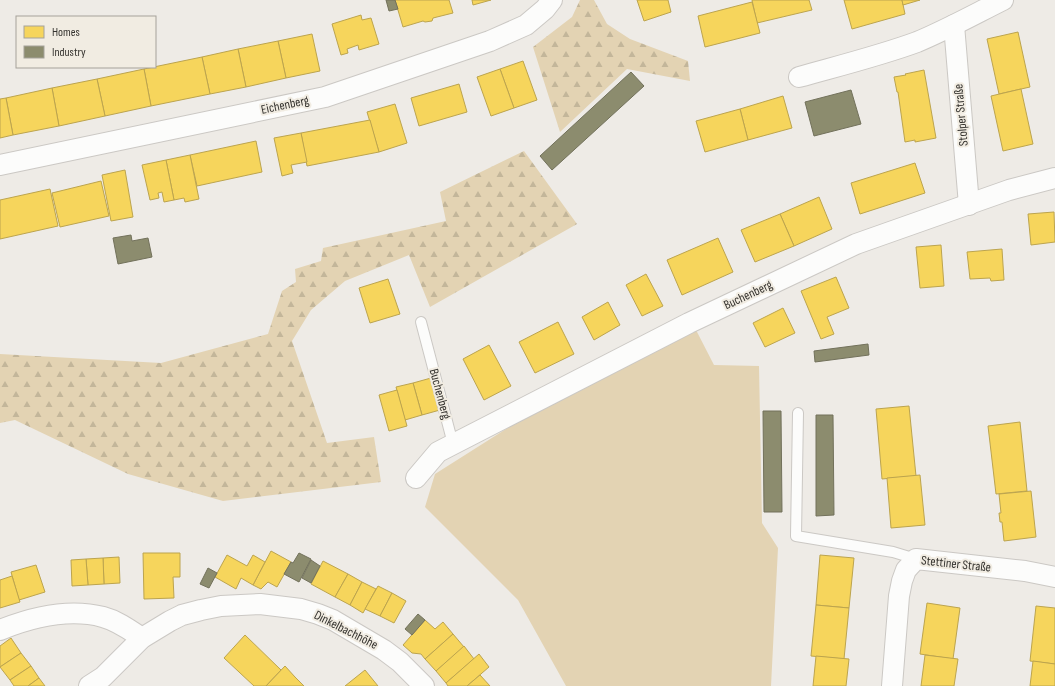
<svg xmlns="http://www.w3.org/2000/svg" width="1055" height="686" font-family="'Sofia Sans Condensed',sans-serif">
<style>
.forest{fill:url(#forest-firs)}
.park{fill:#e3d3b3}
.homes{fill:#f6d55c;stroke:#bca44e}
.industry{fill:#8c8c6e;stroke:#72715b}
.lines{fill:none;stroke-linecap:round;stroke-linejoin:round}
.lane-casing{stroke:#cbc8c4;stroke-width:12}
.street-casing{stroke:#cbc8c4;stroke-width:22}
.lane{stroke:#fcfcfb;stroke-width:10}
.street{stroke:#fcfcfb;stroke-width:20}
.labels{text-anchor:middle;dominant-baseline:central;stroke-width:4;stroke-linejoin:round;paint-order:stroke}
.street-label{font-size:13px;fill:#34322e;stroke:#f1ece2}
</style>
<defs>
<pattern id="forest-firs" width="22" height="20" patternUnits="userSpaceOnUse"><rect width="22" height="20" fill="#e3d3b3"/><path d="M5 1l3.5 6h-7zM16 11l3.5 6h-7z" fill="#c3b69a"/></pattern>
</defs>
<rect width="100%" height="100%" fill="#eeebe6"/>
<g class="forest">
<polygon points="580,0 594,0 607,24 630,39 688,61 690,81 627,69 560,132 533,47 572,17"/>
<polygon points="524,151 577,224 430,307 409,255 345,281 311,310 292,341 327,443 374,437 381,482 223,501 128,474 15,420 0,423 0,354 161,363 268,334 282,291 296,282 295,269 321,261 323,248 446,221 440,192"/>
</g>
<polygon class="park" points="696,330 714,365 759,366 762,523 778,548 771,686 566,686 518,600 425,507 435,474 517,422"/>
<g class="homes">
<polygon points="395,0 449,0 453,13 433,18 432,21 425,22 423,21 403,27"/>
<polygon points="472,0 491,0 473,5"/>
<polygon points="637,0 668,0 671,12 644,21"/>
<polygon points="752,0 809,0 812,10 757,23"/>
<polygon points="844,0 902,0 905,14 852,29"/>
<polygon points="902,0 920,0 903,5"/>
<polygon points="752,2 760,33 705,47 698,16"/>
<polygon points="361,15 362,20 371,18 379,44 359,50 358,45 347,49 348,53 341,55 332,24"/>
<polygon points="1018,32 1030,87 999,94 987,39"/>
<polygon points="312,34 320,71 286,78 278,41"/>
<polygon points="278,41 286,78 246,87 238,49"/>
<polygon points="238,49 246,87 210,94 202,57"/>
<polygon points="202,57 210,94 151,106 144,69"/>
<polygon points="523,61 537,100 514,108 500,69"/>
<polygon points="144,69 151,106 105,116 97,79"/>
<polygon points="500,69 514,108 491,116 477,77"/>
<polygon points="924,70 936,138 915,142 915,140 905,142 898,92 897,92 894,77 906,75 905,74"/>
<polygon points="97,79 105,116 59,126 52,88"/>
<polygon points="459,84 467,112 419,126 411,98"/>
<polygon points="52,88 59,126 13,135 6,98"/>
<polygon points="1021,89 1033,144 1003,151 991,96"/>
<polygon points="783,96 792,128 748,140 740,109"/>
<polygon points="6,98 13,135 0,138 0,99"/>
<polygon points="395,104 407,143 379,152 367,112"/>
<polygon points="740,109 748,140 705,152 696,121"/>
<polygon points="370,120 379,152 307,166 301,133"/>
<polygon points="301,133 307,162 291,165 293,173 282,176 274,138"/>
<polygon points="256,141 262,172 197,186 190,155"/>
<polygon points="190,155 199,199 185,202 184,198 174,200 166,160"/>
<polygon points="166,160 174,200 164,202 162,192 158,193 159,198 150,200 142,165"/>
<polygon points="915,163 925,193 860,214 851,183"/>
<polygon points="125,170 133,217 111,221 102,175"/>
<polygon points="101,181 109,216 60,227 52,193"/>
<polygon points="50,189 58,226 0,239 0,200"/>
<polygon points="819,197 832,229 794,246 780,214"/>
<polygon points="1054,212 1055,242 1031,245 1028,214"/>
<polygon points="780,214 794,246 755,262 741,230"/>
<polygon points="718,238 733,272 682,295 667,260"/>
<polygon points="941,245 944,286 920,288 916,247"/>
<polygon points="1002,249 1004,280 991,281 990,278 970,279 967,252"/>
<polygon points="646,274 663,306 642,316 626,285"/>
<polygon points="836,277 849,308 827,317 834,334 821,339 801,291"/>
<polygon points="388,279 400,314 370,323 359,288"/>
<polygon points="608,302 620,325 594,340 582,317"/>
<polygon points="783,308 795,333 765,347 753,323"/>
<polygon points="558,322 574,354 535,373 519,342"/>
<polygon points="489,345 511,386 484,400 463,359"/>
<polygon points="431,378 440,410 422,415 413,383"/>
<polygon points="413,383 422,415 405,420 396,387"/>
<polygon points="397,390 407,426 389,431 379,395"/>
<polygon points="909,406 916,476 882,479 876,409"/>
<polygon points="1020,422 1027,491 996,494 988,426"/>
<polygon points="920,475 925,525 891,528 887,478"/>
<polygon points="1031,491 1036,537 1004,541 1002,522 1000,522 999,513 1001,513 999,494"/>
<polygon points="271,551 291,562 277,587 268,582 261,589 253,585"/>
<polygon points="143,553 180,553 180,577 173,577 174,598 144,599"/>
<polygon points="227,555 247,566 253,555 265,562 253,585 241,578 236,589 215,577"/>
<polygon points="820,555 854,558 849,608 816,605"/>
<polygon points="119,557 120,583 104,584 103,558"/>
<polygon points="103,558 104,584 88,585 86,559"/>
<polygon points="86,559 88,585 72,586 71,560"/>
<polygon points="323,561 348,574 335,597 311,584"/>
<polygon points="36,565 45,592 19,600 11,572"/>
<polygon points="348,574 362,582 350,605 335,597"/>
<polygon points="12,576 20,602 0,608 0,580"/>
<polygon points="362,582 376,589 363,613 350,605"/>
<polygon points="378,586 392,593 380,616 365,609"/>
<polygon points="392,593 406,601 394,623 380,616"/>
<polygon points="927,603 960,608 953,659 920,654"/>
<polygon points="816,605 849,608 844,659 811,656"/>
<polygon points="1036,606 1055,608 1055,664 1030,661"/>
<polygon points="425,620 435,629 443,622 453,634 425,659 421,654 412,653 403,645"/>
<polygon points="453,634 464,647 436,671 425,659"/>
<polygon points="245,635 281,670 266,686 254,686 224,658"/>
<polygon points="11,638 21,653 0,667 0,646"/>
<polygon points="464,646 474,659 446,683 436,671"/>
<polygon points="21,653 31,666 10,680 0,667"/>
<polygon points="479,654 489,667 467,686 448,686 446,683"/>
<polygon points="925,655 958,659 954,686 921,686"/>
<polygon points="816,656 849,659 846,686 813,686"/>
<polygon points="1033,661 1055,664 1055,686 1030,686"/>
<polygon points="31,666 39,678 28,686 14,686 10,680"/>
<polygon points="285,666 295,677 304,686 266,686"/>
<polygon points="365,670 378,686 345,686"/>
<polygon points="480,675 490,686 467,686"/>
<polygon points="39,678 45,686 28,686"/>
</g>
<g class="industry">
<polygon points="386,0 395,0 398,9 389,11"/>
<polygon points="631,72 644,86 552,170 540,156"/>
<polygon points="851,90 861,124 814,136 805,102"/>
<polygon points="131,235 132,241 148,238 152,257 118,264 113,238"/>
<polygon points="868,344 869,355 815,362 814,351"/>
<polygon points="763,411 781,411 782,512 764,512"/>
<polygon points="816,415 833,415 834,515 816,516"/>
<polygon points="299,553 311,559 299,582 284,574 291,562 293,563"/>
<polygon points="311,560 320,566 311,583 302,578"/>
<polygon points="208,568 217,573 209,588 200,584"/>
<polygon points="418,614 425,620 412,635 405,629"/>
</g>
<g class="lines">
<g class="lane-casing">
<g id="lane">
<polyline points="421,322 453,444"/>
<polyline points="798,413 796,536 893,552 916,559"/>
</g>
</g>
<g class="street-casing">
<g id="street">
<polyline points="954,25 969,205"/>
<path d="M799 77C838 66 879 56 917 42 946 30 975 14 1003 0"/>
<polyline points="0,165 325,97 490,41 526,25 545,9 552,0"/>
<polyline points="416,478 438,452 689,323 856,244 1009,190 1055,178"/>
<path d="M0 630C32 617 69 608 103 617 118 621 130 630 142 638"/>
<polyline points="89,686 103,677 142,638 170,621 182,615 201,610 221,606 260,604 301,609 318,614 333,620 384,650 400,662 424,686"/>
<polyline points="892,686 899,596 902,581 906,570 916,559 1025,571 1055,577"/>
</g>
</g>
<use href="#lane" class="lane"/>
<use href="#street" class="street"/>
</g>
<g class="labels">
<g class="street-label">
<text transform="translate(285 105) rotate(-12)">Eichenberg</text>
<text transform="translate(961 115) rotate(-95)">Stolper Straße</text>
<text transform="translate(748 295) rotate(-25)">Buchenberg</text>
<text transform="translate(440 394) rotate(75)">Buchenberg</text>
<text transform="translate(956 564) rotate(6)">Stettiner Straße</text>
<text transform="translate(346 630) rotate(27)">Dinkelbachhöhe</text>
</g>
</g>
<rect x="16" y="16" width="140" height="52" fill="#f1ece2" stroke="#a5a29a"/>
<rect x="24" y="26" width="20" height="12" fill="#f6d55c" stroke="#a5a29a"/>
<text x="52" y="36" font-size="12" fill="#34322e">Homes</text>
<rect x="24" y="46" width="20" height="12" fill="#8c8c6e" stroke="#a5a29a"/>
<text x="52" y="56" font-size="12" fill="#34322e">Industry</text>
</svg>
